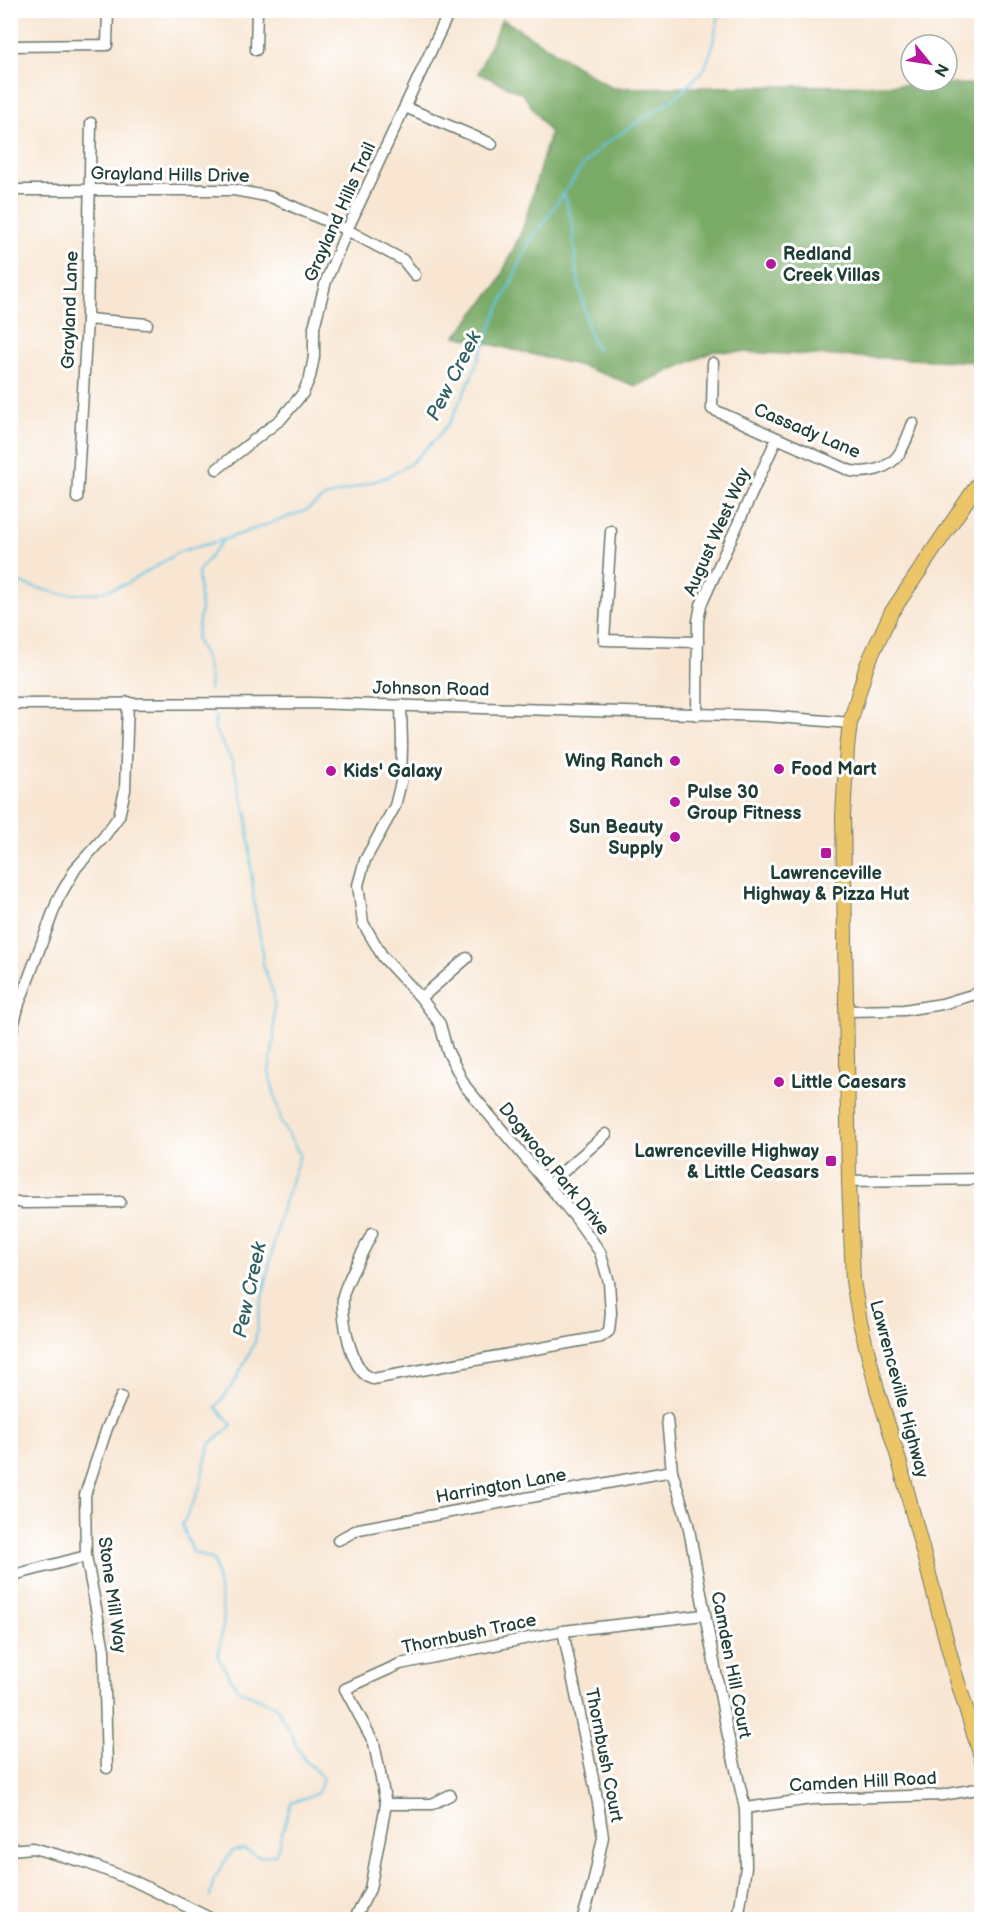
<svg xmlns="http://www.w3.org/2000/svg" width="992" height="1930" viewBox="0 0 992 1930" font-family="'Balsamiq Sans',sans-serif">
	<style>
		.forest { fill: #79aa66; stroke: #4c744d; stroke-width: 1.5 }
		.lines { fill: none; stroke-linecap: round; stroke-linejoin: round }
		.stream { stroke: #65c6e3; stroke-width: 2 }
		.minor-casing { stroke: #6b786c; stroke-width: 13 }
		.major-casing { stroke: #6b786c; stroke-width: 16 }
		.minor { stroke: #fff; stroke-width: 10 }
		.major { stroke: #edc569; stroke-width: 14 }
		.poi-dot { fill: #b5179e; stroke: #fff; stroke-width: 2 }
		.labels { text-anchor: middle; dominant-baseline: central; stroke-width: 6; stroke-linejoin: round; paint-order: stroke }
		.street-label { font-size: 18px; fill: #1f3d34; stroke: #fff }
		.poi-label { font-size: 18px; font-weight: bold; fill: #1f3d34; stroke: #fff; text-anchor: start }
		.water-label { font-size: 20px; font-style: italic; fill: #305f60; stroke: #fff }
	</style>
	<rect width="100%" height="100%" fill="#fff"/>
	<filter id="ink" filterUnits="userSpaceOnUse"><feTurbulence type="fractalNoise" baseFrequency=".0167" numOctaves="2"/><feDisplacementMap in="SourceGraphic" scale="12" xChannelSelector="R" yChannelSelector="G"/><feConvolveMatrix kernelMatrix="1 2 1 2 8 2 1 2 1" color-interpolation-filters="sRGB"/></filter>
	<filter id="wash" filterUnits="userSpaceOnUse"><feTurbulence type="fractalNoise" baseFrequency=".008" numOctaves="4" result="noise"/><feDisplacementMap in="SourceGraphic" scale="24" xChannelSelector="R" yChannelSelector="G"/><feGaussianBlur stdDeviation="1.35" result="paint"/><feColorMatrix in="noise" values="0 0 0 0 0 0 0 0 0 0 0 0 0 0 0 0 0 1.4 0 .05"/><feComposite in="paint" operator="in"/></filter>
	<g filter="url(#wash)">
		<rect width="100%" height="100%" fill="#f8e6d3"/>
		<polygon class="forest" points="502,19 612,88 981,84 981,362 714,351 636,386 581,366 456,336 497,285 523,228 550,133 523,94 478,73"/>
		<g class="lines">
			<g class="stream">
				<polyline points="564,195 573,227 576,269 589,332 597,350"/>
				<polyline points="10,583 23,584 61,594 85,594 101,592 126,584 181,551 223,540 305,511 323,498 387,477 410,464 438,437 451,420 471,378 494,319 530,242 584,164 603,145 678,96 705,68 712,48 720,10"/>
				<polyline points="209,690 210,681 206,661 196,639 201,609 198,572 223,540"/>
				<polyline points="210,1897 214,1879 232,1851 243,1849 260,1857 276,1854 291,1803 318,1793 323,1778 304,1759 276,1706 238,1690 218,1657 224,1618 214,1560 193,1552 182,1525 199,1490 209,1445 232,1425 216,1407 235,1382 255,1342 259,1314 280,1215 300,1155 282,1124 269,1072 274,1039 274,995 263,965 262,948 254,903 247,816 233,763 214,728 216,716"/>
			</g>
		</g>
	</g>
	<g filter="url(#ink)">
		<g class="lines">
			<g class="minor-casing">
				<g id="minor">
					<polyline points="10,46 107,45 108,10"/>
					<polyline points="256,50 257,10"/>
					<polyline points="405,107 492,144"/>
					<polyline points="10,190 234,190 271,197 347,230 403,260 415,275"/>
					<polyline points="87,319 147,324"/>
					<path d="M713,363L712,409L851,471C868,474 889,469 899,454C905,445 909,433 913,423"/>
					<polyline points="217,469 281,419 303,393 310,377 314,357 314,327 326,281 347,230 450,10"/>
					<polyline points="77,498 87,319 91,123"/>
					<polyline points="611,531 604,640 698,642"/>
					<polyline points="10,704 309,703 766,716 850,723"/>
					<polyline points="697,715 698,621 701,605 777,438"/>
					<polyline points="421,998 467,958"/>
					<polyline points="846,1011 904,1010 942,1004 982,992"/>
					<polyline points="10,1038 19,1004 58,899 76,868 103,838 119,816 125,790 128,702"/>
					<polyline points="849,1181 982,1179"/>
					<polyline points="548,1185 606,1134"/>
					<polyline points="10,1200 22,1203 120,1202"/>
					<path d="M372,1233C366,1247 345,1283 343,1296C341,1316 351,1374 373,1379L601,1337L609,1331L611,1313L609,1282L600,1252L575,1217L465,1086L447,1050L440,1024L421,998L383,957L363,923L358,885L365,860L395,806L401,782L402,746L401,705"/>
					<polyline points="667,1419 672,1471 688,1524 727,1731 745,1808 746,1867 738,1920"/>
					<polyline points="338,1540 359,1529 672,1471"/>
					<polyline points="10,1576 86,1556"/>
					<polyline points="563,1631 598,1803 603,1837 592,1888 582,1920"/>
					<polyline points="107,1768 104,1650 86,1556 85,1495 107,1428 121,1397"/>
					<polyline points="386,1804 432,1804 450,1795"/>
					<polyline points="745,1808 812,1799 943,1795 982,1788"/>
					<polyline points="10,1850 33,1848 87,1863 134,1881 214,1920"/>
					<polyline points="354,1920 370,1889 386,1804 374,1743 345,1689 400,1664 563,1631 704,1615"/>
				</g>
			</g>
			<g class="major-casing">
				<polyline id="major" points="982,478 891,613 867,665 850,723 847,748 843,816 849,1181 853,1281 860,1322 877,1389 898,1457 955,1673 982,1760"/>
			</g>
			<use href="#minor" class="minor"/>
			<use href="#major" class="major"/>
		</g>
	</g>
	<g class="poi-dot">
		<circle cx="771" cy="264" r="6"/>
		<circle cx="675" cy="761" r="6"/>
		<circle cx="779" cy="769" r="6"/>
		<circle cx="331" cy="771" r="6"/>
		<circle cx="675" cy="802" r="6"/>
		<circle cx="675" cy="837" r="6"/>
		<rect x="820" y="847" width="12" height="12" rx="3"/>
		<circle cx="779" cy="1082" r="6"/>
		<rect x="825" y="1155" width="12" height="12" rx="3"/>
	</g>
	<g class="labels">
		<g class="street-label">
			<text transform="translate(170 175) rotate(1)">Grayland Hills Drive</text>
			<text transform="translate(340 212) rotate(-66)">Grayland Hills Trail</text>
			<text transform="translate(70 310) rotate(-88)">Grayland Lane</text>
			<text transform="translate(807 431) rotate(23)">Cassady Lane</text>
			<text transform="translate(717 532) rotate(-66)">August West Way</text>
			<text transform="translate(431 689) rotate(1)">Johnson Road</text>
			<text transform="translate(554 1169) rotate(51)">Dogwood Park Drive</text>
			<text transform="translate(899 1389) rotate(75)">Lawrenceville Highway</text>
			<text transform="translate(501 1486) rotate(-10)">Harrington Lane</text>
			<text transform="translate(112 1595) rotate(82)">Stone Mill Way</text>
			<text transform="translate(469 1634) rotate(-12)">Thornbush Trace</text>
			<text transform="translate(731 1665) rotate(79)">Camden Hill Court</text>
			<text transform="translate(604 1755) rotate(79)">Thornbush Court</text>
			<text transform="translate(863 1782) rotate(-3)">Camden Hill Road</text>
		</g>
		<g class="poi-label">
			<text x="783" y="254">Redland<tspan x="783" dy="21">Creek Villas</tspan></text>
			<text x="663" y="761" text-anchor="end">Wing Ranch</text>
			<text x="791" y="769">Food Mart</text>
			<text x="343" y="771">Kids' Galaxy</text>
			<text x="687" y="792">Pulse 30<tspan x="687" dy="21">Group Fitness</tspan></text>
			<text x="663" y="827" text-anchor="end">Sun Beauty<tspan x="663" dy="21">Supply</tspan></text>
			<text x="826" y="873" text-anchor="middle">Lawrenceville<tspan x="826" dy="21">Highway &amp; Pizza Hut</tspan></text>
			<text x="791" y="1082">Little Caesars</text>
			<text x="819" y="1151" text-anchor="end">Lawrenceville Highway<tspan x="819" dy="21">&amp; Little Ceasars</tspan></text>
		</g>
		<g class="water-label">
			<text transform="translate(454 376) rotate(-63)">Pew Creek</text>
			<text transform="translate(250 1290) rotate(-78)">Pew Creek</text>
		</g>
	</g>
	<rect width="992" height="1930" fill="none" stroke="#fff" stroke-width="36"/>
	<g transform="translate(929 63) rotate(120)"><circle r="28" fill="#ffffff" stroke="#a5b1ae" stroke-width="1.5"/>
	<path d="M0-4.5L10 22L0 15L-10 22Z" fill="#b5179e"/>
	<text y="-9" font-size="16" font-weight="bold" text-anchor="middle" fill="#1f3d34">N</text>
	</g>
</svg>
